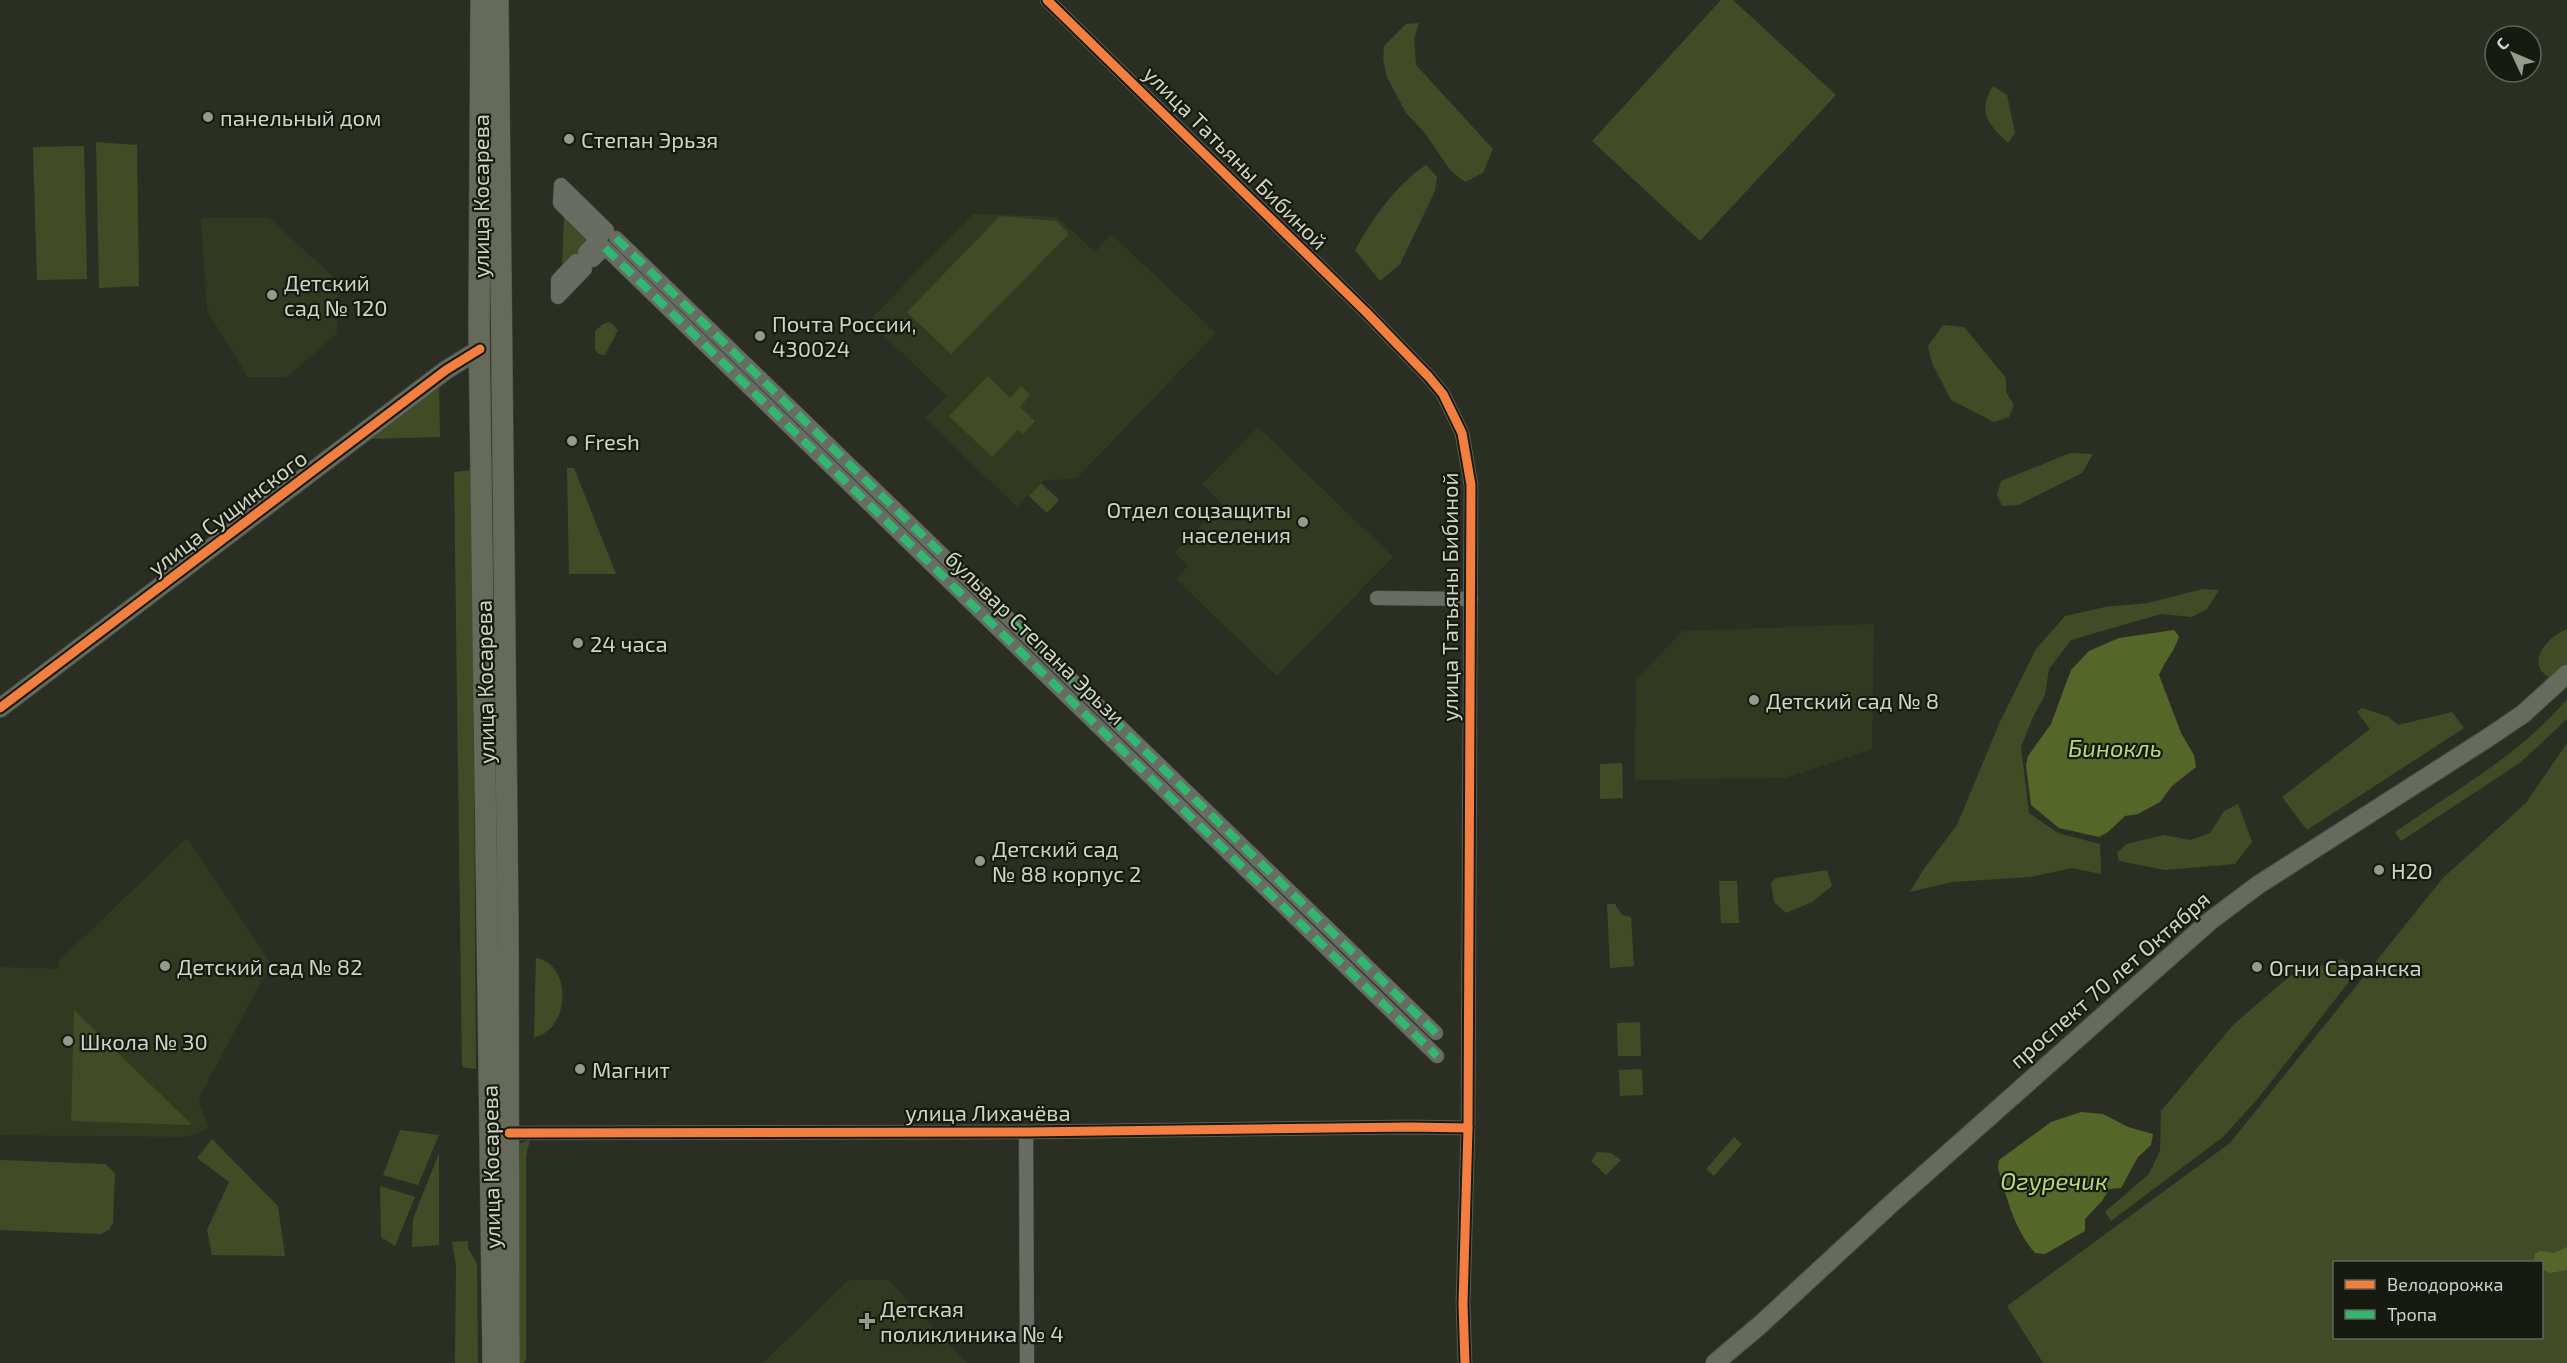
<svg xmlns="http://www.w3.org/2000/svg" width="2567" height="1363" viewBox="0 0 2567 1363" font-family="'Exo 2',sans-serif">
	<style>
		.built { fill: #313a20 }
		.green { fill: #414c26; fill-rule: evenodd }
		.water { fill: #546728 }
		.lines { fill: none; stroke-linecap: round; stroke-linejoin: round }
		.street-casing { stroke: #484c41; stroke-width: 15 }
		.secondary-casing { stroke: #484c41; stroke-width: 20 }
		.primary-casing { stroke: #484c41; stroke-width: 22 }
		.street { stroke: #696c63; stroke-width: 14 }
		.secondary { stroke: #666b5e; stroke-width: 18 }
		.primary { stroke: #656a5b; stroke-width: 21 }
		.quiet { stroke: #33b770; stroke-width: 8; stroke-dasharray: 15 8; stroke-linecap: butt }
		.cycleway-casing { stroke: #171a10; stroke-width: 13 }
		.cycleway { stroke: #f27e40; stroke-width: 9 }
		.poi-dot { fill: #969a8d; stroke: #171a10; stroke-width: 2 }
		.labels { text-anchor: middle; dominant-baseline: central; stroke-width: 4.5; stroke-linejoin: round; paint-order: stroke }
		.poi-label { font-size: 22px; fill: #cfd4c6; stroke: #171a10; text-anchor: start }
		.street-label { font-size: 22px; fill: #cfd4c6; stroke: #171a10 }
		.water-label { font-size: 24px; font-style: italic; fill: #b8d779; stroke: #171a10 }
	</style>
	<rect width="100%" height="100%" fill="#2b2f23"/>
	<g class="built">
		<polygon points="973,214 1057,217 1095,252 1111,234 1216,333 1077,478 1043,481 1017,507 925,418 947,396 869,321"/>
		<polygon points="201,218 269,218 338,281 337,333 287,377 248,377 207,310"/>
		<polygon points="1258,427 1393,557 1277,676 1176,579 1188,566 1175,553 1222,504 1202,484"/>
		<polygon points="1874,624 1872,749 1784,778 1635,780 1636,679 1683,631"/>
		<polygon points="187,838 271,963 198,1100 209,1128 187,1137 0,1135 0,967 60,969 58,962"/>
		<polygon points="849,1280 888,1280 967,1363 763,1363"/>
	</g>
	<g class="green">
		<polygon points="1721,0 1733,0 1836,95 1700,241 1592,141"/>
		<polygon points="1419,23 1414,39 1416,65 1493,149 1483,173 1465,182 1450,170 1425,133 1406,113 1387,77 1383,60 1384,46 1406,24"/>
		<path d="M1993,86L2007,95L2015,133L2008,143C1988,124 1977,112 1993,86Z"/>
		<polygon points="96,142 137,145 139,286 99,288"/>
		<polygon points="84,146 87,279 37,280 33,147"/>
		<path d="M1426,165L1437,177L1435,191L1400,264L1380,281L1355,250C1373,218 1395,186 1426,165Z"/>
		<polygon points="564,215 591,240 562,271"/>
		<polygon points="1000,216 1056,221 1069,234 951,354 907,312"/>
		<polygon points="610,322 618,330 605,355 598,354 595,349 595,331 603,324"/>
		<polygon points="1943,325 1964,327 2006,378 2006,392 2014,405 2009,417 1994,422 1951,400 1932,363 1928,346"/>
		<polygon points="988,376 1010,398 1021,386 1030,395 1020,407 1035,421 1023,434 1018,430 992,457 949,416"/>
		<polygon points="439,382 440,437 362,439"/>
		<polygon points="2070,453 2093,454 2082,473 2018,505 2002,506 1997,495 2001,481"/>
		<polygon points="567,468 574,468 616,574 569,574"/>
		<polygon points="472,470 476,1069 462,1067 454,472"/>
		<polygon points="1041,483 1059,500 1047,513 1029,496"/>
		<polygon points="2203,589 2219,590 2207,609 2192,617 2161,614 2071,640 2049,669 2045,695 2033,717 2021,747 2029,813 2058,833 2100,844 2101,874 2072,868 2030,877 1952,882 1910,892 1923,870 1957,825 1999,724 2036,649 2065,616 2105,607 2148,603"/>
		<path d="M2567,629V664L2554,680C2522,666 2546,637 2567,629Z"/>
		<path d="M2567,699V719L2521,762L2401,841L2395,832C2454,791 2520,755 2567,699Z"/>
		<polygon points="2362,708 2389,717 2398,725 2452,712 2464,728 2307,830 2282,797 2370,729 2357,712"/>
		<path d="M2567,743V1363H2043L2007,1306L2230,1143L2443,878L2526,803ZM2334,1262H2542V1338H2334Z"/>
		<polygon points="1622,763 1623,798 1600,799 1600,764"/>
		<polygon points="2238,804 2252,842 2235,864 2165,870 2119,861 2117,853 2126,844 2164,835 2190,840 2210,833 2224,811"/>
		<polygon points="1827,870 1832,886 1812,902 1786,913 1774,902 1771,883 1776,878"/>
		<polygon points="1719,881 1737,881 1739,923 1721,923"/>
		<polygon points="1607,904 1615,904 1622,915 1631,917 1634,966 1610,968"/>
		<path d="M536,958C573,964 570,1031 534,1037Z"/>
		<polygon points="2342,959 2358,970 2260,1096 2223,1137 2111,1221 2105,1212 2149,1174 2160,1151 2161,1111 2234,1024 2290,976"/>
		<polygon points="74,1010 192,1125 71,1121"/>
		<polygon points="1640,1022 1641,1056 1618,1056 1617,1023"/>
		<polygon points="1642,1069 1643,1095 1620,1096 1619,1070"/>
		<polygon points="400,1130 439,1135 418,1185 383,1175"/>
		<polygon points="1734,1137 1742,1144 1714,1176 1706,1169"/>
		<polygon points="212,1139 278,1206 285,1256 212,1255 207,1230 229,1182 197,1158"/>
		<polygon points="530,1140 526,1156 526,1360 523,1363 517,1363 517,1148 521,1143"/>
		<polygon points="1597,1152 1611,1153 1621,1160 1606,1175 1591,1161"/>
		<polygon points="439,1153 439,1245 412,1247 413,1219"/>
		<polygon points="0,1160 105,1164 115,1173 113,1223 109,1230 101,1234 0,1230"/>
		<polygon points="380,1186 415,1197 395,1246 381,1237"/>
		<polygon points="468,1241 468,1248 477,1264 478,1363 455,1363 456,1265 452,1242"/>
	</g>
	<g class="water">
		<path d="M2174,630L2179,636C2176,649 2164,662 2159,675L2181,733L2194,755L2196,767L2172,786L2160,802L2138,814L2125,816L2108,832L2099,837L2059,828L2031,805L2026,765L2028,756L2051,724L2071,670L2089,651L2119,638Z"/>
		<path d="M2081,1112L2103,1114L2128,1127L2153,1134L2151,1145L2138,1157L2121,1188L2109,1189L2102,1201L2085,1219V1231L2045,1254L2035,1253C2014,1229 2007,1198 1998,1168L1999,1160L2051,1122Z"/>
		<polygon points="2567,1247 2567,1270 2550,1273 2542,1269 2542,1262 2534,1260 2535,1254 2540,1251 2554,1253"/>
	</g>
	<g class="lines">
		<g class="street-casing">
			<g id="street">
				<polyline points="1047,0 1366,312 1429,377 1443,394 1462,433 1471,485 1468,1128 1463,1304 1465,1363"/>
				<polygon points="561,185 607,230 597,240 560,203"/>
				<polyline points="616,238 1436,1033"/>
				<polygon points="597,240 605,248 593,260 585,252"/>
				<polyline points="605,248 1437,1056"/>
				<polygon points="576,261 585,269 558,297 558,280"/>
				<polyline points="1377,598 1471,599"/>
				<polyline points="1026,1132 1027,1363"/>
				<polyline points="509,1133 1026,1132 1410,1127 1468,1128"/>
			</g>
		</g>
		<g class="secondary-casing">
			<g id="secondary">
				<polyline points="0,708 446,370 480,349"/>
				<polyline points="1715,1363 1760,1325 1891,1204 2210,921 2258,885 2486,739 2523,714 2567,674"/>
			</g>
		</g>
		<g class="primary-casing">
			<g id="primary">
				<polyline points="481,0 479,328 493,1363"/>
				<polyline points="498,0 508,922 509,1363"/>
			</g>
		</g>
		<use href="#street" class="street"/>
		<use href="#secondary" class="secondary"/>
		<use href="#primary" class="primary"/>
		<g class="quiet">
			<polyline points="616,238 1436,1033"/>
			<polyline points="605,248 1437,1056"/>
		</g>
		<g class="cycleway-casing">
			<g id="cycleway">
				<polyline points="1047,0 1366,312 1429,377 1443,394 1462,433 1471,485 1468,1128 1463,1304 1465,1363"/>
				<polyline points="0,708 446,370 480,349"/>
				<polyline points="509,1133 1026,1132 1410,1127 1468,1128"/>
			</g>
		</g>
		<use href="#cycleway" class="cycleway"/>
	</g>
	<g class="poi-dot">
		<circle cx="208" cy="117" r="6"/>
		<circle cx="569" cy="139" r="6"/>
		<circle cx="272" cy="295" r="6"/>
		<circle cx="760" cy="336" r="6"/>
		<circle cx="572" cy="441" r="6"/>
		<circle cx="1303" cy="522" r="6"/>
		<circle cx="578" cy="643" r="6"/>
		<circle cx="1754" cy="700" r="6"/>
		<circle cx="980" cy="861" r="6"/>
		<circle cx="2379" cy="870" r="6"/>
		<circle cx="165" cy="966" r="6"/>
		<circle cx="2257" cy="967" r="6"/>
		<circle cx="68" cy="1041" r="6"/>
		<circle cx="580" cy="1069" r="6"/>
		<path d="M864 1312h6v6h6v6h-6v6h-6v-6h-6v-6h6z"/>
	</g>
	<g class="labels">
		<g class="poi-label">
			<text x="220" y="117">панельный дом</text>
			<text x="581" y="139">Степан Эрьзя</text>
			<text x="284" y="282">Детский<tspan x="284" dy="25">сад № 120</tspan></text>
			<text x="772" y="323">Почта России,<tspan x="772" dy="25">430024</tspan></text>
			<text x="584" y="441">Fresh</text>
			<text x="1291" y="509" text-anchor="end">Отдел соцзащиты<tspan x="1291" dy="25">населения</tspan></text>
			<text x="590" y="643">24 часа</text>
			<text x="1766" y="700">Детский сад № 8</text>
			<text x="992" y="848">Детский сад<tspan x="992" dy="25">№ 88 корпус 2</tspan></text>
			<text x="2391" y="870">H2O</text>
			<text x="177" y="966">Детский сад № 82</text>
			<text x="2269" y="967">Огни Саранска</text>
			<text x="80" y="1041">Школа № 30</text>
			<text x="592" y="1069">Магнит</text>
			<text x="880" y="1308">Детская<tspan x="880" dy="25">поликлиника № 4</tspan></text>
		</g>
		<g class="street-label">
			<text transform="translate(1236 157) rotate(45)">улица Татьяны Бибиной</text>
			<text transform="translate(480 196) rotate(-90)">улица Косарева</text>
			<text transform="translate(227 512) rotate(-37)">улица Сущинского</text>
			<text transform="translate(1449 597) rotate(-90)">улица Татьяны Бибиной</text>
			<text transform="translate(1036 637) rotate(44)">бульвар Степана Эрьзи</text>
			<text transform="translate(484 682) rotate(-91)">улица Косарева</text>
			<text transform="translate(2109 979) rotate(-41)">проспект 70 лет Октября</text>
			<text x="988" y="1112">улица Лихачёва</text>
			<text transform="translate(490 1167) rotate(-91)">улица Косарева</text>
		</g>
		<g class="water-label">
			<text x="2115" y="747">Бинокль</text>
			<text x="2054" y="1180">Огуречик</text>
		</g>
	</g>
	<rect x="2333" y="1261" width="210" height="78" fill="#171a10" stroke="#616459" stroke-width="1.5"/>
	<rect x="2345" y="1280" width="30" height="9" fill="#f27e40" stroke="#616459" stroke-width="1.5"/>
	<text x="2387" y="1291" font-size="18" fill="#cfd4c6">Велодорожка</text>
	<rect x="2345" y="1310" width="30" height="9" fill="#33b770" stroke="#616459" stroke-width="1.5"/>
	<text x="2387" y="1321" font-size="18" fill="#cfd4c6">Тропа</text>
	<g transform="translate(2513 54) rotate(314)"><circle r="28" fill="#171a10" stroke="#616459" stroke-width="1.5"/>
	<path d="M0-4.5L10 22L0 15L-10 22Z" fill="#969a8d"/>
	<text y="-9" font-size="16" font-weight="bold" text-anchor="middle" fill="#cfd4c6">С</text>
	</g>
</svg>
